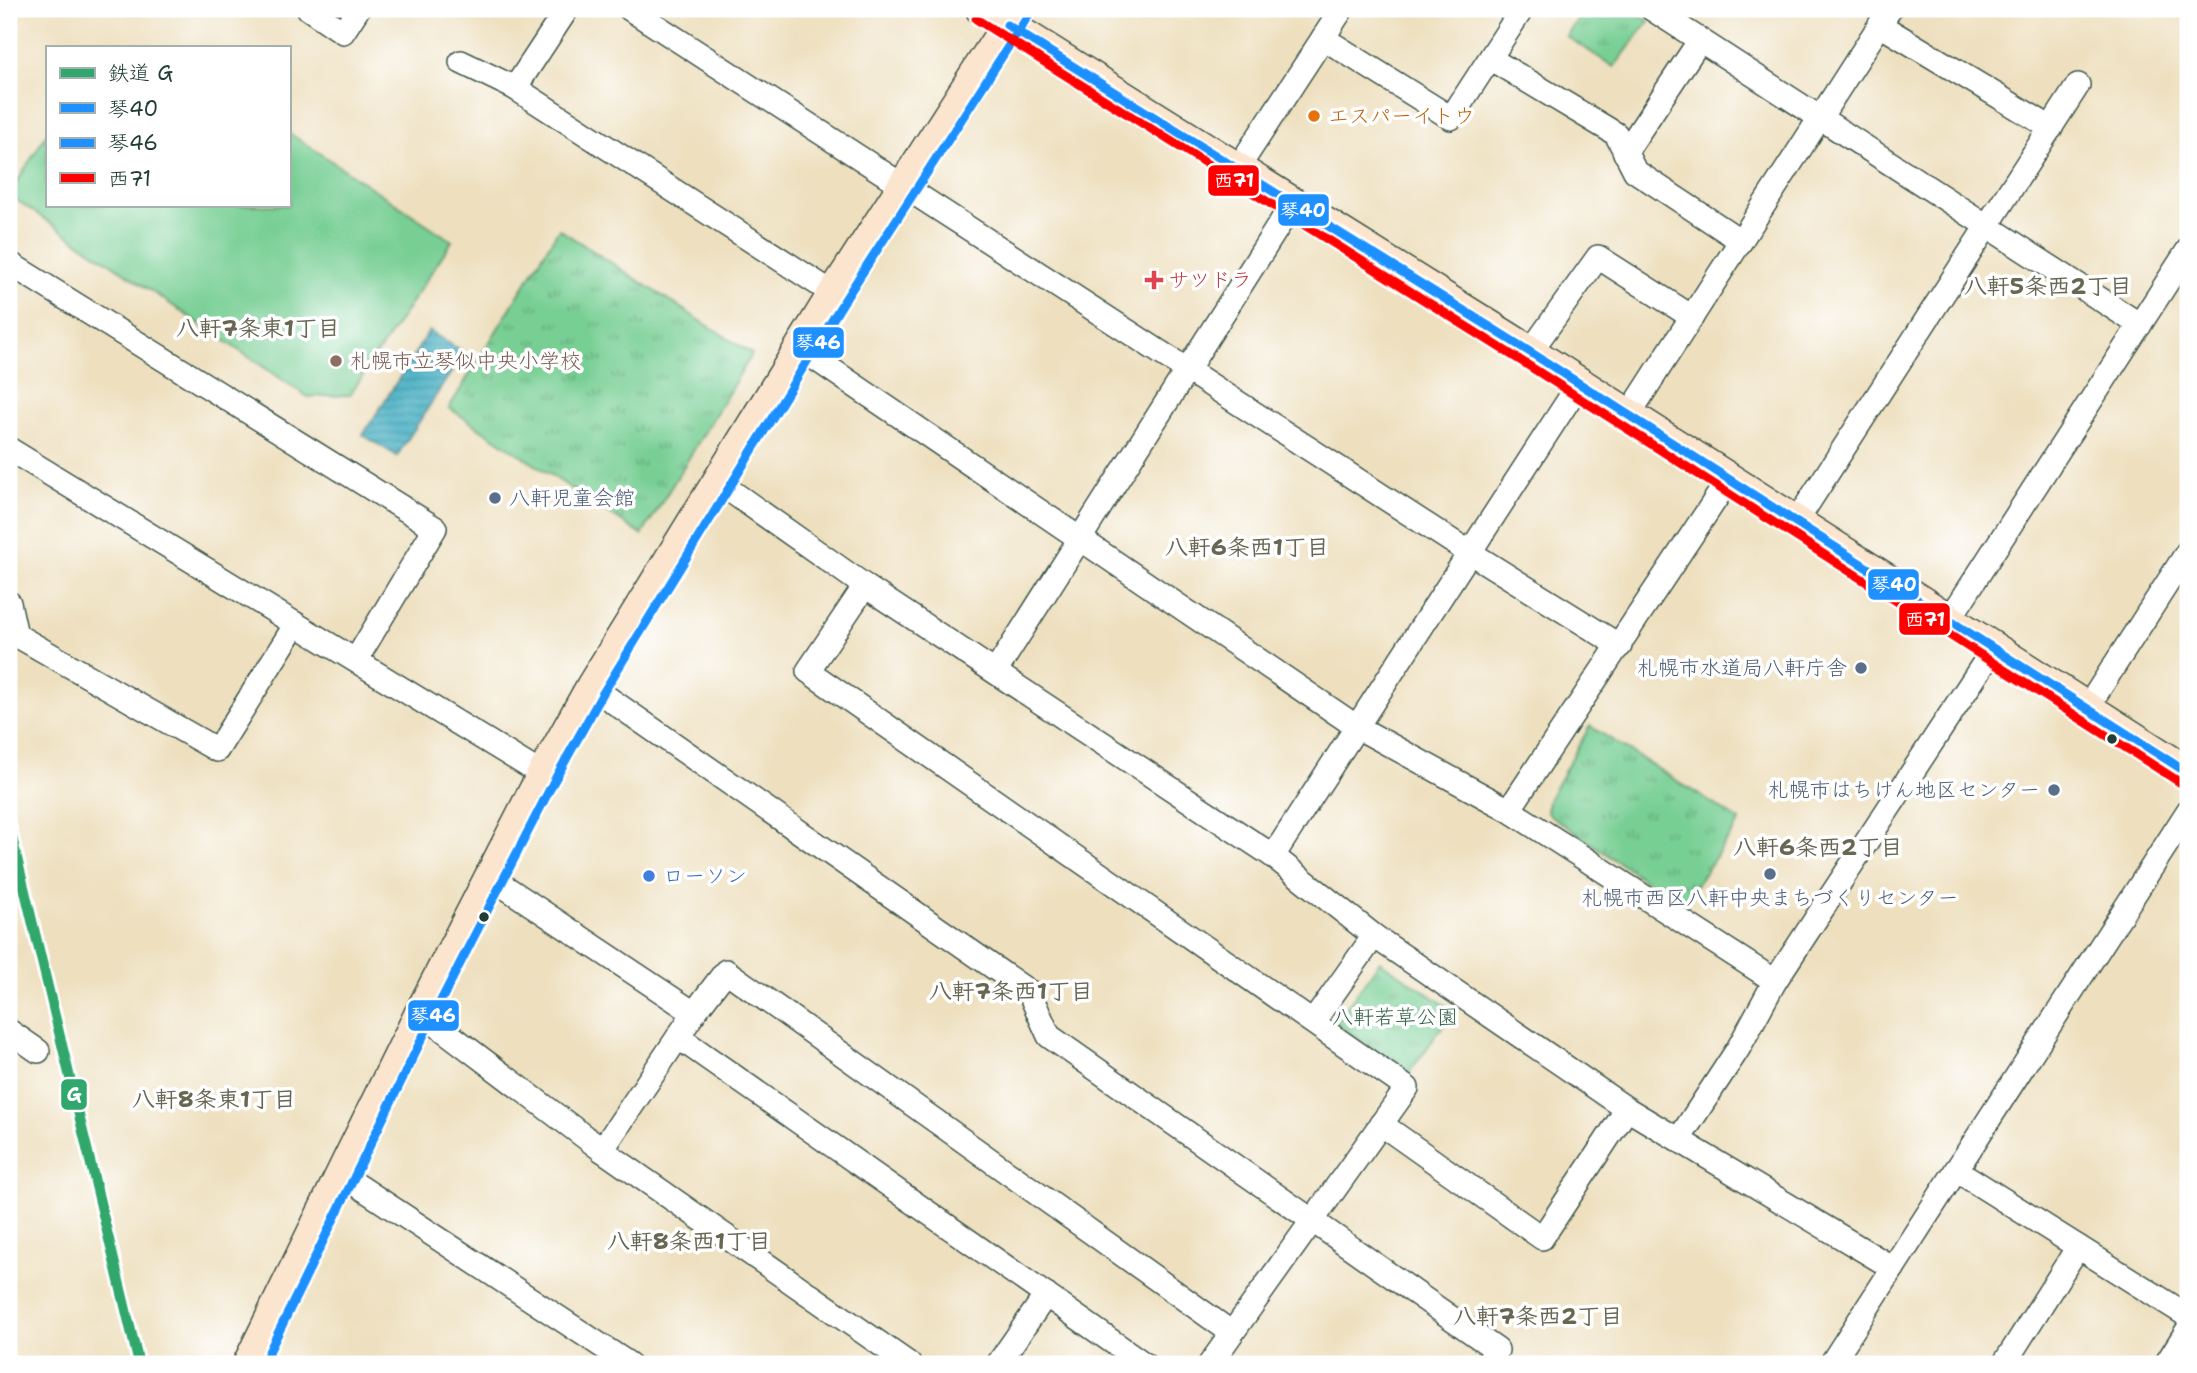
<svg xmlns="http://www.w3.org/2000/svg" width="2197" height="1373" viewBox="0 0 2197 1373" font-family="'Shantell Sans','Klee One',sans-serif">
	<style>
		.grass { fill: url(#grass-tufts); stroke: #4c8664; stroke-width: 2 }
		.garden { fill: #78cf94; stroke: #4c8664; stroke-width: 2 }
		.water { fill: url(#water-rules); stroke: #32767c; stroke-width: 2 }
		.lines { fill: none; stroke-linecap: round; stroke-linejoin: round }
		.street-casing { stroke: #3e5549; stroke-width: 26 }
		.secondary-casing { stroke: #3e5549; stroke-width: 35 }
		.street { stroke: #fff; stroke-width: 23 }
		.secondary { stroke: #fce5cf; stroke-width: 32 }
		.bus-1-casing { stroke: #fff; stroke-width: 14 }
		.bus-2-casing { stroke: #fff; stroke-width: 14 }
		.bus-3-casing { stroke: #fff; stroke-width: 14 }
		.bus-1 { stroke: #1e90ff; stroke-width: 9 }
		.bus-2 { stroke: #1e90ff; stroke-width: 9 }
		.bus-3 { stroke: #f00; stroke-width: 9 }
		.rail-1-casing { stroke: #fff; stroke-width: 16 }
		.rail-1 { stroke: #30a76c; stroke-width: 10 }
		.food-dot { fill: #e8710a; stroke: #fff; stroke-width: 2.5 }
		.health-dot { fill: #e0444e; stroke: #fff; stroke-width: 2.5 }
		.education-dot { fill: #8d6e63; stroke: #fff; stroke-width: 2.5 }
		.service-dot { fill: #5c6f8a; stroke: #fff; stroke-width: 2.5 }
		.bus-dot { fill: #1f3d34; stroke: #fff; stroke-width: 2.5 }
		.shop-dot { fill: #3f7fe0; stroke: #fff; stroke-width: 2.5 }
		.labels { text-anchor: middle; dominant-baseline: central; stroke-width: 7; stroke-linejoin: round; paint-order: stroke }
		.food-label { font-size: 21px; fill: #c56008; stroke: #fff; text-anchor: start }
		.health-label { font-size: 21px; fill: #be3a42; stroke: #fff; text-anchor: start }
		.education-label { font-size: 21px; fill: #785e54; stroke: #fff; text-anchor: start }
		.service-label { font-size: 21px; fill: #4e5e75; stroke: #fff; text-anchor: end }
		.shop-label { font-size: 21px; fill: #366cbe; stroke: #fff; text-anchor: start }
		.park-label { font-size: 21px; fill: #35624c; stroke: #fff }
		.neighbourhood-label { font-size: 23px; font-weight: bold; fill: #676754; stroke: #fff }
		.line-badge { stroke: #fff; stroke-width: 2.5 }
		.badge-label { font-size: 19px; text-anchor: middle; font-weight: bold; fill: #fff }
	</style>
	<defs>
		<pattern id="grass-tufts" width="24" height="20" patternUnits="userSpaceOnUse" patternTransform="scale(1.75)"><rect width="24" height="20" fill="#78cf94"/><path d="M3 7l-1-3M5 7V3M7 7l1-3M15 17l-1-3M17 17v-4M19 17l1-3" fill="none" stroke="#62a97a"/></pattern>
		<pattern id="water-rules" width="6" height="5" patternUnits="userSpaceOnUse" patternTransform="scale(1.75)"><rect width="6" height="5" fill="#44afc3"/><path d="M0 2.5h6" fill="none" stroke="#38909f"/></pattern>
	</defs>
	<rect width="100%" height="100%" fill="#fff"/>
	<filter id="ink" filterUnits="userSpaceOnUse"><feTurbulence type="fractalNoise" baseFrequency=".0143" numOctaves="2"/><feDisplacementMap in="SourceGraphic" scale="14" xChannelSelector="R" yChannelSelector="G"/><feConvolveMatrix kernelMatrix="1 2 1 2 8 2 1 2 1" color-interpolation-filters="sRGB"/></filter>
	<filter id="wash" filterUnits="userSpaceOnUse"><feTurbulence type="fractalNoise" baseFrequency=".00686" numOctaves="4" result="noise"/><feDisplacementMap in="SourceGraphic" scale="28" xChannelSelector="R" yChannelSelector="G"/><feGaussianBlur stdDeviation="1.57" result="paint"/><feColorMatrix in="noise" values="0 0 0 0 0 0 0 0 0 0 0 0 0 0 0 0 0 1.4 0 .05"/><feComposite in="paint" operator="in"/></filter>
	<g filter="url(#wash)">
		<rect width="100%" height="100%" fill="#eee0bf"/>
		<g class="grass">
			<polygon points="1585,9 1630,9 1649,21 1614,67 1566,36"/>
			<polygon points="559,229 752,354 642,535 449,408"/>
			<polygon points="1590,726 1740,821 1682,906 1547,813 1548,800"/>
			<polygon points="1380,961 1454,1011 1409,1073 1335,1023"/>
		</g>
		<polygon class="garden" points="47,133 47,205 289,205 289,133 452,241 350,395 308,397 9,195"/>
		<polygon class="water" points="429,331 464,352 397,456 363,435"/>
	</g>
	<g filter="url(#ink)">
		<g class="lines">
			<g class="street-casing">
				<g id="street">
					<polyline points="309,9 343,32 358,9"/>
					<polyline points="630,9 1453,542 1620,646"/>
					<polyline points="1652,9 2140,325"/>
					<polyline points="1880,25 2051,128"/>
					<polyline points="1323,38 1451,118 1522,9"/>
					<polyline points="1491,59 1616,134 1635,171 1741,241"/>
					<polyline points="461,62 515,88 834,294"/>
					<polyline points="515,88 567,9"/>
					<polyline points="1625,153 1700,40"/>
					<polyline points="1238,168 1342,9"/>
					<polyline points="9,263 435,528 356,660"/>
					<polyline points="801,349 1357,727 1509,810 1775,981"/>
					<polyline points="1530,352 1598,257 1692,317"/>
					<polyline points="1628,416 1890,9"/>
					<polyline points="9,449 543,775"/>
					<polyline points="718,482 865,586 1273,856 1374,936 1627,1109 1893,1268"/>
					<polyline points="1796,522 2078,85"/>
					<polyline points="865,586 808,671 1407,1088 1210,1364"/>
					<polyline points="9,603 16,635 217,750 296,624"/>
					<polyline points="1949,620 2188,250"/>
					<polyline points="996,671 1293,203"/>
					<polyline points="592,687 1029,992 1049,1036 1497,1350 1487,1364"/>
					<polyline points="2087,708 2188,551"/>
					<polyline points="1509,810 1729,479"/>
					<polyline points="1273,856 1579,384"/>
					<polyline points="490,877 694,1013 726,971 1232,1333"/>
					<polyline points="421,1013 602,1150 909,1364"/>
					<polyline points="694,1013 678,1037 1144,1364"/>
					<polyline points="1313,1022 1374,936"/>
					<polyline points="9,1031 38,1051"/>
					<polyline points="1381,1124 1542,1238 1627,1109"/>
					<polyline points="1679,1139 1738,1049 1775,981 1994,648"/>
					<polyline points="602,1150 678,1037"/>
					<polyline points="1956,1170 2188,1316"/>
					<polyline points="342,1175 629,1364"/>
					<polyline points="998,1364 1046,1295"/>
					<polyline points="1831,1364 2188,811"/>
					<polyline points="2004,1364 2078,1247"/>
					<polyline points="2166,1364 2188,1329"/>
				</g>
			</g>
			<g class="secondary-casing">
				<g id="secondary">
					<polyline points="982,9 1530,352 2188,773"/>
					<polyline points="249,1364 421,1013 543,775 592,687 834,294 1018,9"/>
				</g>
			</g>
			<use href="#street" class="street"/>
			<use href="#secondary" class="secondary"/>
			<g class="bus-1-casing">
				<polyline id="bus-1" points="1007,25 1530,352 2188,773"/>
			</g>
			<g class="bus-2-casing">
				<polyline id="bus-2" points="263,1364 432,1018 554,781 603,693 844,301 1028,16"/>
			</g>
			<g class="bus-3-casing">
				<polyline id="bus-3" points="976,19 1523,362 2181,783"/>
			</g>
			<use href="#bus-1" class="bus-1"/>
			<use href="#bus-2" class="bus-2"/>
			<use href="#bus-3" class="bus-3"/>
			<g class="rail-1-casing">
				<polyline id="rail-1" points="9,825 139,1364"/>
			</g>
			<use href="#rail-1" class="rail-1"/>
		</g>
	</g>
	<circle class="food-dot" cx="1314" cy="116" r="7"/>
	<path class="health-dot" d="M1150.5 269.5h7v7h7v7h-7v7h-7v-7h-7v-7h7z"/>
	<circle class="education-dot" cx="336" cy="361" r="7"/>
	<g class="service-dot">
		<circle cx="495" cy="498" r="7"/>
		<circle cx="1861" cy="668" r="7"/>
		<circle cx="2054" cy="790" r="7"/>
		<circle cx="1770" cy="874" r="7"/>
	</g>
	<g class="bus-dot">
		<circle cx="2112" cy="739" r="6"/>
		<circle cx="484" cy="917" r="6"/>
	</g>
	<circle class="shop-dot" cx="649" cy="876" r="7"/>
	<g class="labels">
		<g class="food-label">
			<text x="1328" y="116">エスパーイトウ</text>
		</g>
		<g class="health-label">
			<text x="1168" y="280">サツドラ</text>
		</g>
		<g class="education-label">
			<text x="350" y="361">札幌市立琴似中央小学校</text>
		</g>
		<g class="service-label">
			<text x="509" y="498" text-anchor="start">八軒児童会館</text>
			<text x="1847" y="668">札幌市水道局八軒庁舎</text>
			<text x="2040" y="790">札幌市はちけん地区センター</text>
			<text x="1770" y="898" text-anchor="middle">札幌市西区八軒中央まちづくりセンター</text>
		</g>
		<g class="shop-label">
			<text x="663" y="876">ローソン</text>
		</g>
		<g class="park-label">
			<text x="1395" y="1017">八軒若草公園</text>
		</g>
		<g class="neighbourhood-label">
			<text x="2048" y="286">八軒5条西2丁目</text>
			<text x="258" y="328">八軒7条東1丁目</text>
			<text x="1247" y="547">八軒6条西1丁目</text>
			<text x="1818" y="847">八軒6条西2丁目</text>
			<text x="1011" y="991">八軒7条西1丁目</text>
			<text x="214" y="1099">八軒8条東1丁目</text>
			<text x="689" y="1241">八軒8条西1丁目</text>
			<text x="1538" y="1316">八軒7条西2丁目</text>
		</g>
	</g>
	<g class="line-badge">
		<rect x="1207" y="164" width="53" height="33" rx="7" fill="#f00"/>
		<rect x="1277" y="193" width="53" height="34" rx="7" fill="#1e90ff"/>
		<rect x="792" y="326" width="53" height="33" rx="7" fill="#1e90ff"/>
		<rect x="1867" y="568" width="53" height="33" rx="7" fill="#1e90ff"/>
		<rect x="1898" y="602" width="53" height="34" rx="7" fill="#f00"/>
		<rect x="407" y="999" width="53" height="33" rx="7" fill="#1e90ff"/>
		<rect x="60" y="1078" width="28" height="33" rx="7" fill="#30a76c"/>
	</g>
	<g class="badge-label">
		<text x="1234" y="187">西71</text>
		<text x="1303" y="217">琴40</text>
		<text x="818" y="349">琴46</text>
		<text x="1894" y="591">琴40</text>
		<text x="1925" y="626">西71</text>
		<text x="433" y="1022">琴46</text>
		<text x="74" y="1101">G</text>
	</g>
	<rect width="2197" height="1373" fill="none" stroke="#fff" stroke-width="35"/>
	<rect x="46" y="46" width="245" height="161" fill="#ffffff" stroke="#a5b1ae" stroke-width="2"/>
	<rect x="60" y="68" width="35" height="10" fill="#30a76c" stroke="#a5b1ae" stroke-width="2"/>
	<text x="108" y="80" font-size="21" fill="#1f3d34">鉄道 G</text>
	<rect x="60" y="103" width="35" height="10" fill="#1e90ff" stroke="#a5b1ae" stroke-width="2"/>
	<text x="108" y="116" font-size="21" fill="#1f3d34">琴40</text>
	<rect x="60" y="138" width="35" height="10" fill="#1e90ff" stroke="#a5b1ae" stroke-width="2"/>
	<text x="108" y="150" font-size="21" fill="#1f3d34">琴46</text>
	<rect x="60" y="173" width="35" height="10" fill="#ff0000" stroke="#a5b1ae" stroke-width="2"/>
	<text x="108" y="186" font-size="21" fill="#1f3d34">西71</text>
</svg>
